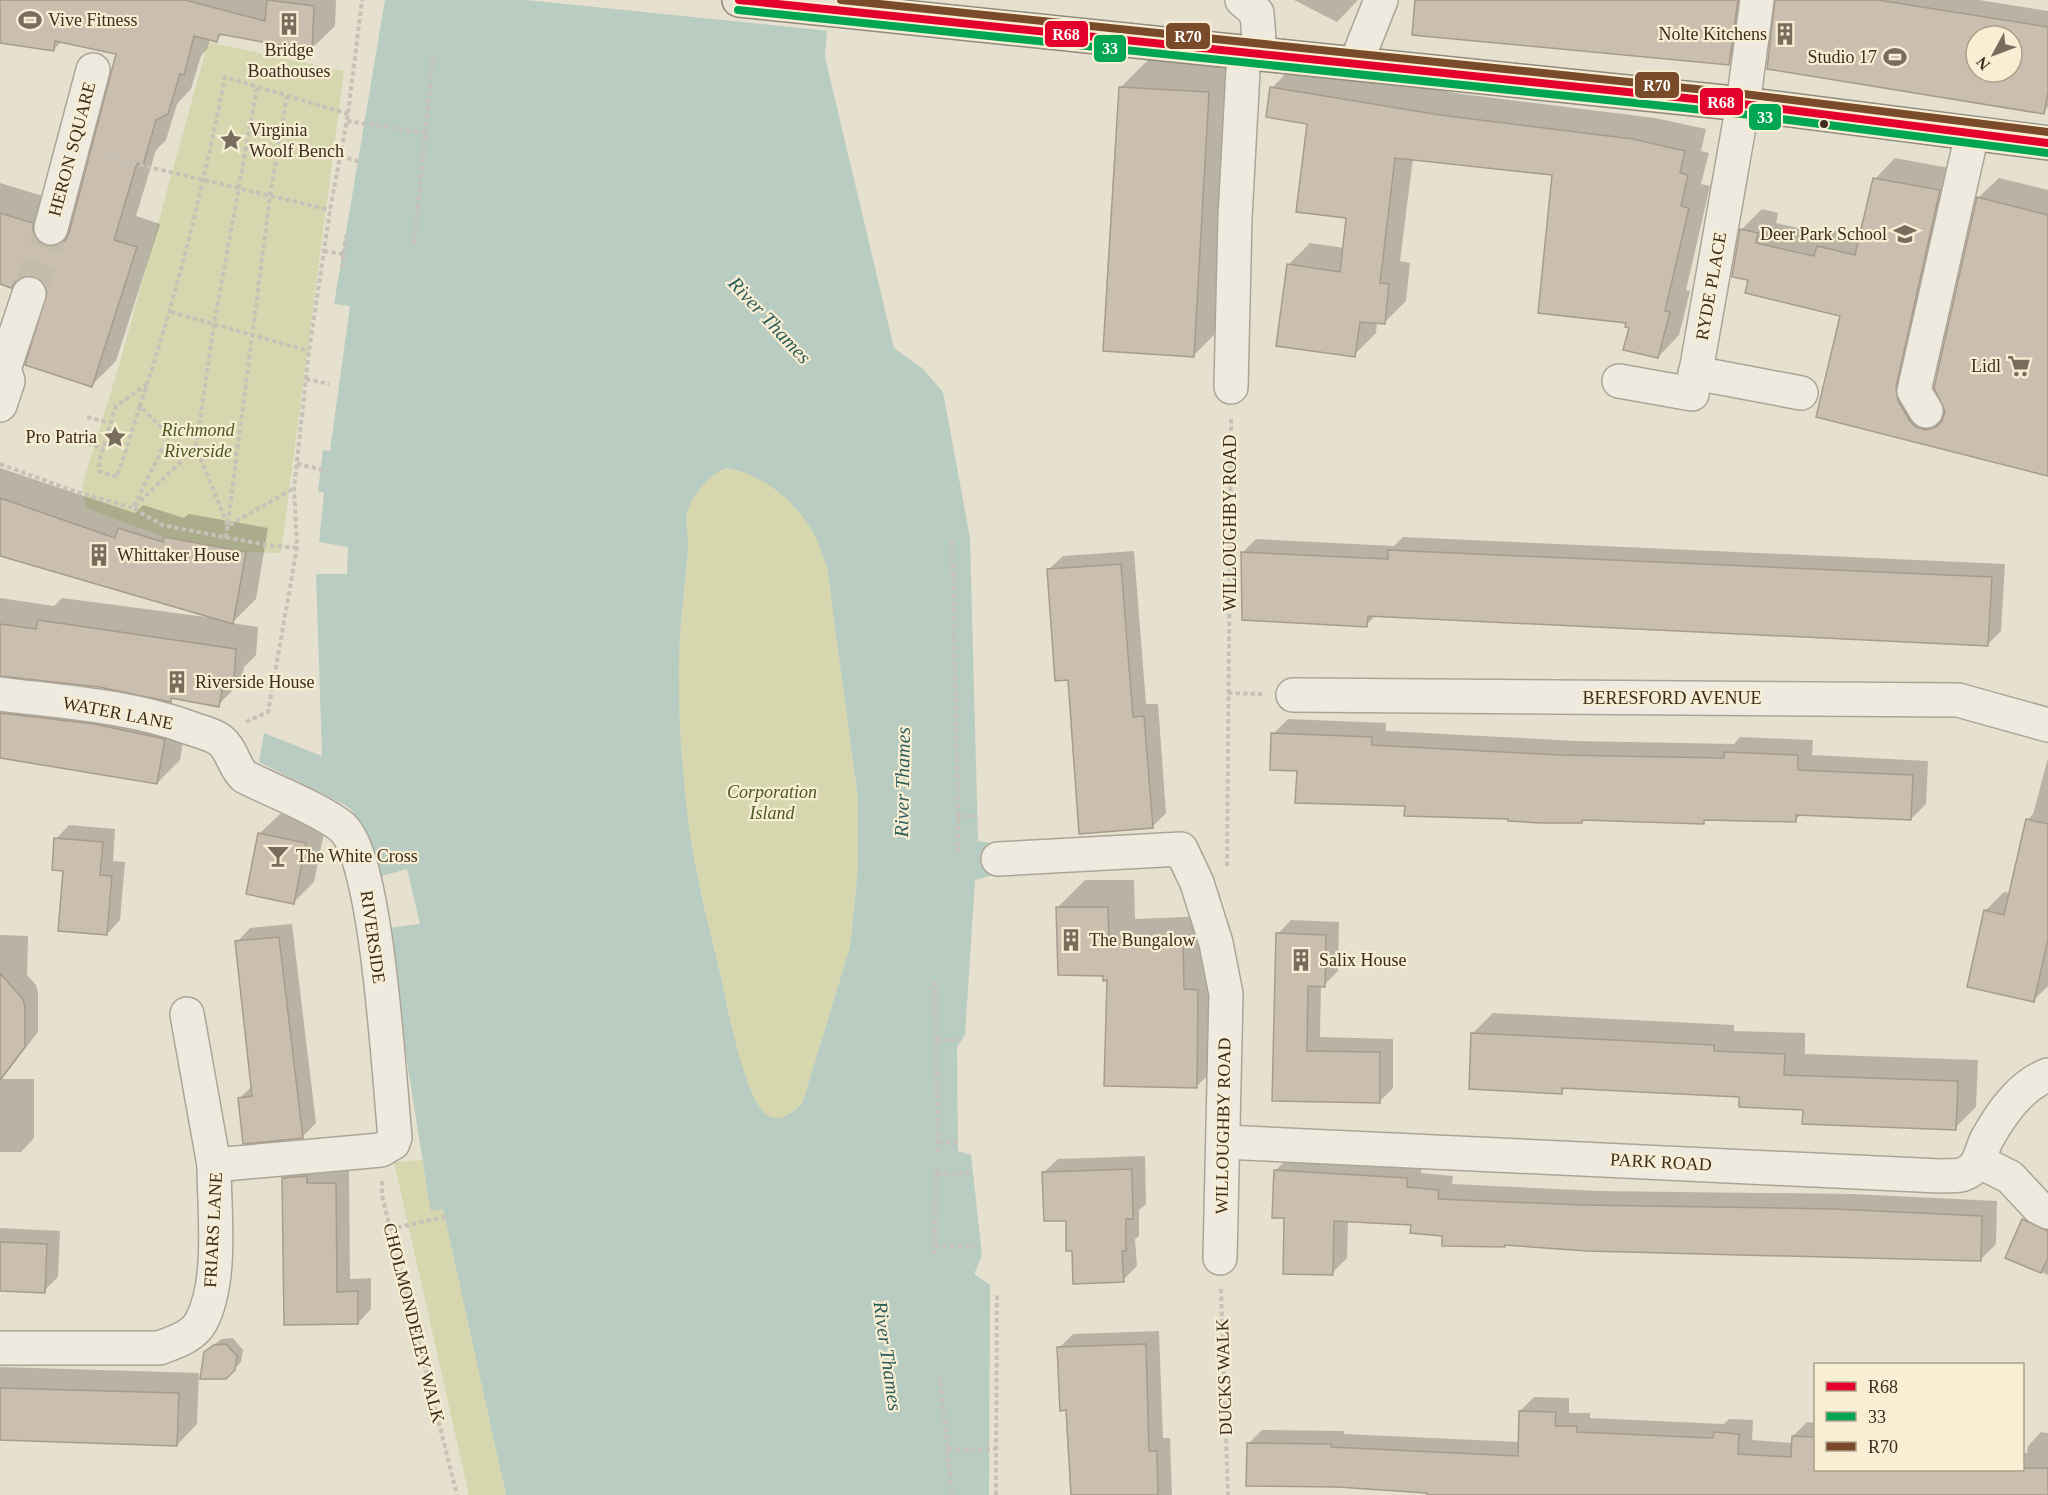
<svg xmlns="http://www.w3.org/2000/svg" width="2048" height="1495" viewBox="0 0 2048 1495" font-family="'Times New Roman',serif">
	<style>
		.green { fill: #d6d7af }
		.water { fill: #b9ccc1; fill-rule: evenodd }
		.pier { fill: #e6e0ce }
		.shadow { fill: #0003; fill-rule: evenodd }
		.building { fill: #cabeaf; stroke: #a79b8d; stroke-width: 1.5; fill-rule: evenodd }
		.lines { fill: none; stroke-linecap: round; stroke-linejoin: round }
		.minor-tunnel { stroke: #c4bcab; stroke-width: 33; stroke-dasharray: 33 16; stroke-linecap: butt }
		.minor-casing { stroke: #aca597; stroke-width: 36 }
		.major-casing { stroke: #918a7e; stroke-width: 36 }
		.path { stroke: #c7c1b7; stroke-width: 4; stroke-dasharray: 4.5 3; stroke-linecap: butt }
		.minor { stroke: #eeeae0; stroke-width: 33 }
		.major { stroke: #e6e0d1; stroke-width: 33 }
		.bus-1-casing { stroke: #f8eed4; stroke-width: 12 }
		.bus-2-casing { stroke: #f8eed4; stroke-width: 12 }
		.bus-3-casing { stroke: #f8eed4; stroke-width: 12 }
		.bus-1 { stroke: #e4002b; stroke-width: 8 }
		.bus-2 { stroke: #00a651; stroke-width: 8 }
		.bus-3 { stroke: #7a4b2a; stroke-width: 8 }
		.bus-dot { fill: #3c2d1e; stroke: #f8eed4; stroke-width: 2 }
		.labels { text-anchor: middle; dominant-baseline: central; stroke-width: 4.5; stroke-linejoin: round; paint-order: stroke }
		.poi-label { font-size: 18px; fill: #3c2d1e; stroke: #f8eed4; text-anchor: start }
		.street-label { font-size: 18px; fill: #3c2d1e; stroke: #f8eed4 }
		.park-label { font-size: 18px; font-style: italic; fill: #4b5a23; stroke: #f8eed4 }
		.water-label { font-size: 20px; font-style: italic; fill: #2c5d5a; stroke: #f8eed4 }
		.line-badge { stroke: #f8eed4; stroke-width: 2 }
		.badge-label { font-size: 16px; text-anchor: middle; font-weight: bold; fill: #fff }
	</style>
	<rect width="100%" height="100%" fill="#e6e0ce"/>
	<g class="green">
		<polygon points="208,42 344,71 281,553 246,552 164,537 86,508 82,486 120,362"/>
		<path d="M727,468C763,475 794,500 813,531C819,542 822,556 827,567L858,799V867L850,947L802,1104C792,1112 780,1124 767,1115C748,1103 731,1024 726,1001C714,943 697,886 689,827C682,772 678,715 679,659C680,623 685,586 688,550C689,538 684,520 688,509C693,494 712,472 727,468Z"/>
		<polygon points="422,1160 431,1210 443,1208 506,1495 469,1495 394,1162"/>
	</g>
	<path class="water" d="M385,0H829L825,57L894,348L922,368L943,392L970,538L978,841L996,844L997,874L975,880L965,1035L957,1047L958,1151L971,1155L982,1256L974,1274L990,1285L989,1495H506L443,1209L431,1211L428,1195L378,877L353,811L345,805L259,762L264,733L322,756L316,574H347L348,547L319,542L324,493L318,491L323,450L330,451L350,306L334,304ZM727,468C763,475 794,500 813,532C819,542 822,556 827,567L858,799V867L850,947L802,1104C792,1112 781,1124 767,1115C748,1103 731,1024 726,1001C714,943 697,887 689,827C682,772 678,715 679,659C680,623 685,586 688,550C689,538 684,520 688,510C693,494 712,472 727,468Z"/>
	<g class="pier">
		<polygon points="526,0 832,0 830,31"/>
		<polygon points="407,869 420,924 388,928 378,877"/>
	</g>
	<g class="shadow">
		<polygon points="0,0 336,0 335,26 311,49 223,33 216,41 210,39 207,49 201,56 191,89 177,104 166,140 156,150 136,216 160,224 116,361 92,385 45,281 35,275 21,276 11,286 0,283 0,183 56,200 61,217 73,223 118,52 62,41 53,50 0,41"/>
		<polygon points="1294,0 1358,0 1337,22"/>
		<polygon points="1416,0 1750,0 1743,49 1729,63"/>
		<path d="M1777,0H1979L2048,11V107L2043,112ZM1976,36H2012V72H1976Z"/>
		<polygon points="1159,49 1247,55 1232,317 1194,355 1120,88"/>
		<polygon points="1293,66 1462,94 1655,118 1706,129 1701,151 1709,153 1701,184 1710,186 1686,290 1690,291 1679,335 1658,357 1630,327 1554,173 1413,158 1400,261 1410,263 1406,301 1384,323 1377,322 1376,333 1354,355 1288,265 1310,243 1344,248 1348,217 1309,123 1272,88"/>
		<polygon points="1895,158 1960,170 1916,365 1937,407 1945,409 1978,198 1999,178 2048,190 2048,474 1818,416 1842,314 1750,279 1741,230 1762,209 1778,213 1776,223 1830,235 1839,227 1862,232 1875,179"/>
		<polygon points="0,468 135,513 143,505 184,518 189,514 268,528 256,599 232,623 258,627 256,655 244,667 241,682 218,705 174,697 170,700 75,682 5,674 5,679 187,717 180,760 157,783 0,757 0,598 54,606 62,598 221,619 0,554"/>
		<polygon points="1403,537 2005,564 2001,631 1988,644 1376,615 1366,625 1243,552 1256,539 1394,546"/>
		<polygon points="1134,551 1146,704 1158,704 1166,813 1152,827 1069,679 1049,569 1063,556"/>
		<polygon points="1288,719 1386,723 1386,731 1576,741 1734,744 1740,737 1813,740 1812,755 1928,761 1926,804 1911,819 1802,814 1795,820 1707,818 1703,822 1585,818 1581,822 1406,804 1298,770 1273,734"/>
		<polygon points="2048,758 2048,986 2033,1001 1985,911 2004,892 2010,893 2027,820 2033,814"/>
		<polygon points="280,814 326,823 314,882 294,902 259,834"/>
		<polygon points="69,825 115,829 113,861 125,862 120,920 107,934 64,870 56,839"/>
		<polygon points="1085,880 1134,880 1135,919 1209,916 1223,1060 1196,1087 1108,979 1058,907"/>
		<polygon points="1291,920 1339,922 1338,971 1324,985 1321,985 1320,1037 1393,1039 1393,1088 1379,1102 1273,1100 1278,934"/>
		<polygon points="292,924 316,1123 302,1137 240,1098 252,1086 237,942 250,928"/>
		<polygon points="0,935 28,936 27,975 36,985 38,993 38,1032 2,1079 34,1079 34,1138 21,1152 0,1152"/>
		<polygon points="1493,1013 1734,1025 1734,1031 1805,1033 1805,1054 1978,1060 1976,1107 1955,1128 1804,1108 1741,1095 1567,1087 1561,1092 1472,1034"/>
		<polygon points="1145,1156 1146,1204 1139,1210 1139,1236 1135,1239 1137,1266 1123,1280 1073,1250 1067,1219 1044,1172 1058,1159"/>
		<polygon points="1290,1156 1422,1163 1421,1173 1453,1176 1452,1184 1599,1191 1852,1194 1997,1201 1996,1244 1981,1259 1444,1234 1412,1224 1348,1220 1347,1258 1332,1273 1286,1217 1275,1171"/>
		<polygon points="297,1165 321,1170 349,1170 350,1279 371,1278 371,1309 358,1323 286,1323 284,1178"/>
		<polygon points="2037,1206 2048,1211 2048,1275 2007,1257 2023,1220"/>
		<polygon points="0,1228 60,1231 58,1277 44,1291 0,1289"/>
		<polygon points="1159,1331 1163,1438 1170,1438 1172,1495 1072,1495 1067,1409 1059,1348 1073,1334"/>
		<polygon points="233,1338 243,1350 241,1362 226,1377 212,1346 222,1339"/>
		<polygon points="0,1367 199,1373 197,1424 177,1445 0,1438"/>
		<polygon points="1534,1397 1569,1398 1569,1413 1590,1413 1590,1418 1724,1424 1729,1419 1753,1420 1752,1440 1793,1443 1793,1436 1807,1422 1816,1423 1816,1470 2022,1470 2022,1453 2027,1453 2028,1446 2041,1432 2048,1433 2048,1495 1477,1495 1248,1444 1262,1430 1344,1431 1344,1434 1520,1442 1520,1411"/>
	</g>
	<g class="building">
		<polygon points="0,0 185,0 265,21 267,0 314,6 312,51 219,34 217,42 194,36 184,75 180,74 168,114 156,120 143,165 137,163 114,240 137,247 92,387 25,365 47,291 43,282 34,276 25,276 17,280 11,288 0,284 0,213 33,223 33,233 37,241 46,246 56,246 65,241 69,233 116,54 55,41 54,51 0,43"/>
		<polygon points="1415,0 1738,0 1729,65 1412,35"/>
		<path d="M1775,0H1878L2048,27V92L2044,114L1767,69ZM1976,36H2012V72H1976Z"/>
		<polygon points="1119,87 1209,92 1194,357 1103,351"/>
		<polygon points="1270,87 1440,115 1633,139 1685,151 1680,173 1688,175 1681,206 1689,208 1665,311 1670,312 1658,358 1623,350 1629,328 1625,327 1626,323 1538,313 1552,175 1395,158 1380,283 1389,284 1385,324 1360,322 1355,357 1276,346 1287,264 1340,272 1346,218 1296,212 1307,124 1266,117"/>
		<polygon points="1873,178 1940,190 1896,387 1898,401 1910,421 1916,427 1926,430 1936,427 1942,421 1945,411 1934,388 1977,197 2048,215 2048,476 1816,417 1840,316 1745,293 1748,280 1732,277 1740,229 1758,233 1756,243 1814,256 1817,246 1855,255"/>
		<polygon points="0,498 115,538 118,528 163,542 164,537 246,552 233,624 0,556"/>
		<polygon points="1388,550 1992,577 1988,646 1368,616 1367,627 1242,620 1241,552 1388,559"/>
		<polygon points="1121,564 1133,717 1144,716 1153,828 1079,834 1068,680 1055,681 1047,569"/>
		<polygon points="38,620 236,649 234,680 224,679 219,707 171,698 171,702 99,687 0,676 0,624 36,629"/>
		<polygon points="0,713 94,724 165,739 157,784 0,758"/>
		<polygon points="1271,733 1372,737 1372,745 1560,755 1724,758 1724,752 1798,755 1798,770 1913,775 1911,820 1796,815 1796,822 1704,820 1704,824 1582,820 1582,823 1541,823 1508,821 1508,819 1404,816 1405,806 1295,803 1297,771 1270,770"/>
		<polygon points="2026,819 2048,824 2048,939 2034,1002 1967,987 1984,910 2004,915"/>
		<polygon points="258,833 306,843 294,904 246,894"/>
		<polygon points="54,838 103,842 100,875 112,876 107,935 58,931 63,871 52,870"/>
		<polygon points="1056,907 1108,907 1109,945 1183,942 1184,989 1198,990 1197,1088 1104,1086 1107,980 1103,981 1103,976 1058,975"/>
		<polygon points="1276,933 1326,935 1325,987 1308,986 1307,1051 1380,1052 1380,1103 1272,1101"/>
		<polygon points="279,937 303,1138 243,1144 238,1098 252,1096 235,941"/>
		<polygon points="0,973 23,999 25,1008 25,1047 0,1080"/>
		<polygon points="1471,1033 1714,1045 1714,1051 1785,1054 1784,1075 1958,1081 1956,1130 1802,1124 1803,1110 1739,1107 1739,1097 1562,1088 1562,1094 1469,1089"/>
		<polygon points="1132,1169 1133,1219 1126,1219 1126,1251 1122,1251 1124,1282 1073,1284 1072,1251 1066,1251 1066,1221 1044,1221 1042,1172"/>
		<polygon points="1274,1170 1407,1178 1407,1187 1439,1190 1438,1199 1583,1205 1836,1209 1982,1216 1981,1261 1587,1251 1505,1245 1505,1247 1442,1246 1442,1236 1410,1233 1411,1225 1334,1221 1333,1275 1283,1274 1284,1218 1272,1218"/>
		<polygon points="307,1176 307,1183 336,1183 337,1292 358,1291 358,1324 284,1325 282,1178"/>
		<polygon points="2022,1219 2048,1231 2048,1258 2041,1273 2005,1258"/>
		<polygon points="0,1242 47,1244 45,1293 0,1291"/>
		<polygon points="226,1344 237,1356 235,1370 226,1379 200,1379 204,1352 214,1345"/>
		<polygon points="1146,1344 1149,1451 1157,1451 1158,1495 1071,1495 1066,1410 1060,1411 1057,1347"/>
		<polygon points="0,1388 179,1393 177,1446 0,1440"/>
		<polygon points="1519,1411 1556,1412 1555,1426 1577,1426 1577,1432 1713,1438 1714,1432 1739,1434 1738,1454 1791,1457 1792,1436 1815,1437 1815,1470 2048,1468 2048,1495 1427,1495 1427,1493 1337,1487 1246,1486 1247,1443 1331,1444 1331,1447 1518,1456"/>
	</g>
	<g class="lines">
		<polyline class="minor-tunnel" points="29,294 51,228"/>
		<g class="minor-casing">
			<g id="minor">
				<polyline points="1242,0 1257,13 1260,54"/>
				<polyline points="1356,63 1381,0"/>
				<polyline points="51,228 93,70"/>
				<polyline points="1695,373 1801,393"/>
				<polyline points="1619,381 1692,394 1743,104 1757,0"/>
				<polyline points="1231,387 1235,218 1244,52"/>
				<polyline points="0,405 8,381 4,369 29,294"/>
				<polyline points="1926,411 1914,391 1972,134"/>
				<path d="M0,694C64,702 130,706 190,728C200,732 212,734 220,740C233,750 233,767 245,777C269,789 326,812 343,828C378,862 389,1080 395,1137L393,1143L381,1150L214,1165C214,1211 223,1281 201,1322C193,1337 173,1343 159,1348H0"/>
				<polyline points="1293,695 1958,700 2048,725"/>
				<polyline points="998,859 1181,849 1197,883 1216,943 1226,994 1220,1258"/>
				<polyline points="187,1014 214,1165"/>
				<path d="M1223,1142L1940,1176C1947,1175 1957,1177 1964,1174C1981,1167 1980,1151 1988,1137C2002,1112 2021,1085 2048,1075"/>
				<polyline points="1980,1162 2010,1177 2038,1207 2048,1212"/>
			</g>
		</g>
		<g class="major-casing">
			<polyline id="major" points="739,0 1743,104 2048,143"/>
		</g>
		<g class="path">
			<polyline points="347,121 426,133"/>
			<polyline points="103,156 330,210"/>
			<polyline points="340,156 360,162"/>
			<polyline points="414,245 433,56"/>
			<polyline points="324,251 343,254"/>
			<polyline points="342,268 346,235"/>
			<polyline points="171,312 309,351"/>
			<polyline points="306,379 329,384"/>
			<polyline points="140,406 117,477 99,471 99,461 116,406 146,385"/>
			<polyline points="87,417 110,423"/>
			<polyline points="80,441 103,448"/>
			<polyline points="196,447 214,324 257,87"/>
			<polyline points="0,464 74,491 133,508 196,447 228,526 294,488"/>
			<polyline points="297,464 328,471"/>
			<polyline points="226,538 270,196 287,96"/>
			<polyline points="952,541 959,857"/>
			<path d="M297,548L266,545L162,525L133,508L169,435L140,406C176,298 203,189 225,77L348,114"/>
			<polyline points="1228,693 1262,694"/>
			<polyline points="246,722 268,712 297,548 294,488 309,351 330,210 348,114 362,0"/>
			<polyline points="957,816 977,816"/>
			<polyline points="1227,866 1231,417"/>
			<polyline points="935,982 938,1155"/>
			<polyline points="936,1040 961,1040"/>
			<polyline points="938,1142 958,1142"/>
			<polyline points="936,1174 973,1173"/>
			<polyline points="382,1181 382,1196 457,1495"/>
			<polyline points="390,1229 449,1216"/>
			<polyline points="935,1246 980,1246"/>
			<polyline points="935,1254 936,1164"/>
			<polyline points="1221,1289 1228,1495"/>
			<polyline points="940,1375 952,1495"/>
			<polyline points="948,1449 996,1449"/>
			<polyline points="996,1495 997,1294"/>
		</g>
		<use href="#minor" class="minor"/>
		<use href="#major" class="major"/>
		<g class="bus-1-casing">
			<polyline id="bus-1" points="739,0 1743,104 2048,143"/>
		</g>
		<g class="bus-2-casing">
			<polyline id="bus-2" points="738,10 1742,114 2047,153"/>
		</g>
		<g class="bus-3-casing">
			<polyline id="bus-3" points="841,0 1744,94 2048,132"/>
		</g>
		<use href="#bus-1" class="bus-1"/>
		<use href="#bus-2" class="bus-2"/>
		<use href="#bus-3" class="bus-3"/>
	</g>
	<defs>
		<g id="stadium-bare" transform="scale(1.8)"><path d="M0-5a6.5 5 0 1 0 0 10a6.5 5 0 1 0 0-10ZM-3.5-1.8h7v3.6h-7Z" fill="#786c5c" stroke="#f8eed4" stroke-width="2.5" paint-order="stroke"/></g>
		<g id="building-bare" transform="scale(1.8)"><path d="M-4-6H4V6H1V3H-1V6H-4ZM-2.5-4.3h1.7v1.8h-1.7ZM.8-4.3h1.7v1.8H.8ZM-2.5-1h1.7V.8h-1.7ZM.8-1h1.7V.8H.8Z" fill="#786c5c" stroke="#f8eed4" stroke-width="2.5" paint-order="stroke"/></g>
		<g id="sight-bare" transform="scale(1.8)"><path d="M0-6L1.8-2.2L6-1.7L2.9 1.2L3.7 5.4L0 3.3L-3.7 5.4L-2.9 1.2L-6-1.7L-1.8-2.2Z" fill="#786c5c" stroke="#f8eed4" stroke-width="2.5" paint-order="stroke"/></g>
		<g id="school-bare" transform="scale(1.8)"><path d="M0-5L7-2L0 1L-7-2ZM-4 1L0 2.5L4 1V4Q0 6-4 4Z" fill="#786c5c" stroke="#f8eed4" stroke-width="2.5" paint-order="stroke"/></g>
		<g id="supermarket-bare" transform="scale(1.8)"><path d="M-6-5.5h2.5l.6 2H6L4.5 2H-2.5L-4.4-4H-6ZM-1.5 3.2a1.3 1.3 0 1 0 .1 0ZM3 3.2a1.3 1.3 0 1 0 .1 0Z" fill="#786c5c" stroke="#f8eed4" stroke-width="2.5" paint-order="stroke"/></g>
		<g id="bar-bare" transform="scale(1.8)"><path d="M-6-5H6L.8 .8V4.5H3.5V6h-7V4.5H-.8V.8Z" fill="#786c5c" stroke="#f8eed4" stroke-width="2.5" paint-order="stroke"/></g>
	</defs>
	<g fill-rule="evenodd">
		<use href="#stadium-bare" x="30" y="20"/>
		<use href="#building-bare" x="289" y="24"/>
		<use href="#building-bare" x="1785" y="34"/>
		<use href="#stadium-bare" x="1895" y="57"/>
		<use href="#sight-bare" x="231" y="140"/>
		<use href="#school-bare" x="1905" y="234"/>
		<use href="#supermarket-bare" x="2019" y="366"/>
		<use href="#sight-bare" x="115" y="437"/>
		<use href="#building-bare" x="99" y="555"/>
		<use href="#building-bare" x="177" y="682"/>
		<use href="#bar-bare" x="278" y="856"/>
		<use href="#building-bare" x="1071" y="940"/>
		<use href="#building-bare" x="1301" y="960"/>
	</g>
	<circle class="bus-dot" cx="1824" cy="124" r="5"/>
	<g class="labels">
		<g class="poi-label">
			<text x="48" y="20">Vive Fitness</text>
			<text x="1767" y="34" text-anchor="end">Nolte Kitchens</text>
			<text x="289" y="50" text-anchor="middle">Bridge<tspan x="289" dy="21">Boathouses</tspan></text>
			<text x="1877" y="57" text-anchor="end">Studio 17</text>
			<text x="249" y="130">Virginia<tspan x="249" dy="21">Woolf Bench</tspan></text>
			<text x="1887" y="234" text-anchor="end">Deer Park School</text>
			<text x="2001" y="366" text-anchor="end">Lidl</text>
			<text x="97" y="437" text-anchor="end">Pro Patria</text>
			<text x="117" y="555">Whittaker House</text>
			<text x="195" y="682">Riverside House</text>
			<text x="296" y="856">The White Cross</text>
			<text x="1089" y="940">The Bungalow</text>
			<text x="1319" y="960">Salix House</text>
		</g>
		<g class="street-label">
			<text transform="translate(72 149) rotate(-75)">HERON SQUARE</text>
			<text transform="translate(1711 286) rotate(-80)">RYDE PLACE</text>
			<text transform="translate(1230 523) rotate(-90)">WILLOUGHBY ROAD</text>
			<text x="1672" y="698">BERESFORD AVENUE</text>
			<text transform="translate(118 713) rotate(11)">WATER LANE</text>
			<text transform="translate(373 937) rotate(82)">RIVERSIDE</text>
			<text transform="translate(1223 1126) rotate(-89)">WILLOUGHBY ROAD</text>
			<text transform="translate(1661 1162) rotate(3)">PARK ROAD</text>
			<text transform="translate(213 1230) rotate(-87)">FRIARS LANE</text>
			<text transform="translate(414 1323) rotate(76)">CHOLMONDELEY WALK</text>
			<text transform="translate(1224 1377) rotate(-92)">DUCKS WALK</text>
		</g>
		<g class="park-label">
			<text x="198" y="430">Richmond<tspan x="198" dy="21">Riverside</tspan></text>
			<text x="772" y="792">Corporation<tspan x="772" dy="21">Island</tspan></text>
		</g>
		<g class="water-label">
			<text transform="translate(770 320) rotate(47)">River Thames</text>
			<text transform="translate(902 782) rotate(-89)">River Thames</text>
			<text transform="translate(888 1356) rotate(82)">River Thames</text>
		</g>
	</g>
	<g class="line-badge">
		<rect x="1044" y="20" width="45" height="28" rx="6" fill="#e4002b"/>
		<rect x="1165" y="22" width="46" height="28" rx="6" fill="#7a4b2a"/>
		<rect x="1093" y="34" width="34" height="29" rx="6" fill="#00a651"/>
		<rect x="1634" y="71" width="46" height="28" rx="6" fill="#7a4b2a"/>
		<rect x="1699" y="87" width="45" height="29" rx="6" fill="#e4002b"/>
		<rect x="1748" y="103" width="34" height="28" rx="6" fill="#00a651"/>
	</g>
	<g class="badge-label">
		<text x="1066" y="40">R68</text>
		<text x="1188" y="42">R70</text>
		<text x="1110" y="54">33</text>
		<text x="1657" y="91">R70</text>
		<text x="1721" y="108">R68</text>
		<text x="1765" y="123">33</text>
	</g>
	<rect x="1814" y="1363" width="210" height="108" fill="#f8eed4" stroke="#ada18b" stroke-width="1.5"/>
	<rect x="1826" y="1382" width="30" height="9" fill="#e4002b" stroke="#ada18b" stroke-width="1.5"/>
	<text x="1868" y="1393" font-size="18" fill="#3c2d1e">R68</text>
	<rect x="1826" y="1412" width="30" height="9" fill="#00a651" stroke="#ada18b" stroke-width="1.5"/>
	<text x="1868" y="1423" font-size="18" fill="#3c2d1e">33</text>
	<rect x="1826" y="1442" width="30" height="9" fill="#7a4b2a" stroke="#ada18b" stroke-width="1.5"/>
	<text x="1868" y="1453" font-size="18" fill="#3c2d1e">R70</text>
	<g transform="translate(1994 54) rotate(229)"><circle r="28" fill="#f8eed4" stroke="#ada18b" stroke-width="1.5"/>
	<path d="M0-4.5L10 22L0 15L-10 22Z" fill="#786c5c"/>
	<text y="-9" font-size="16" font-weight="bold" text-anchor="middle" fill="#3c2d1e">N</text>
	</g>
</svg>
